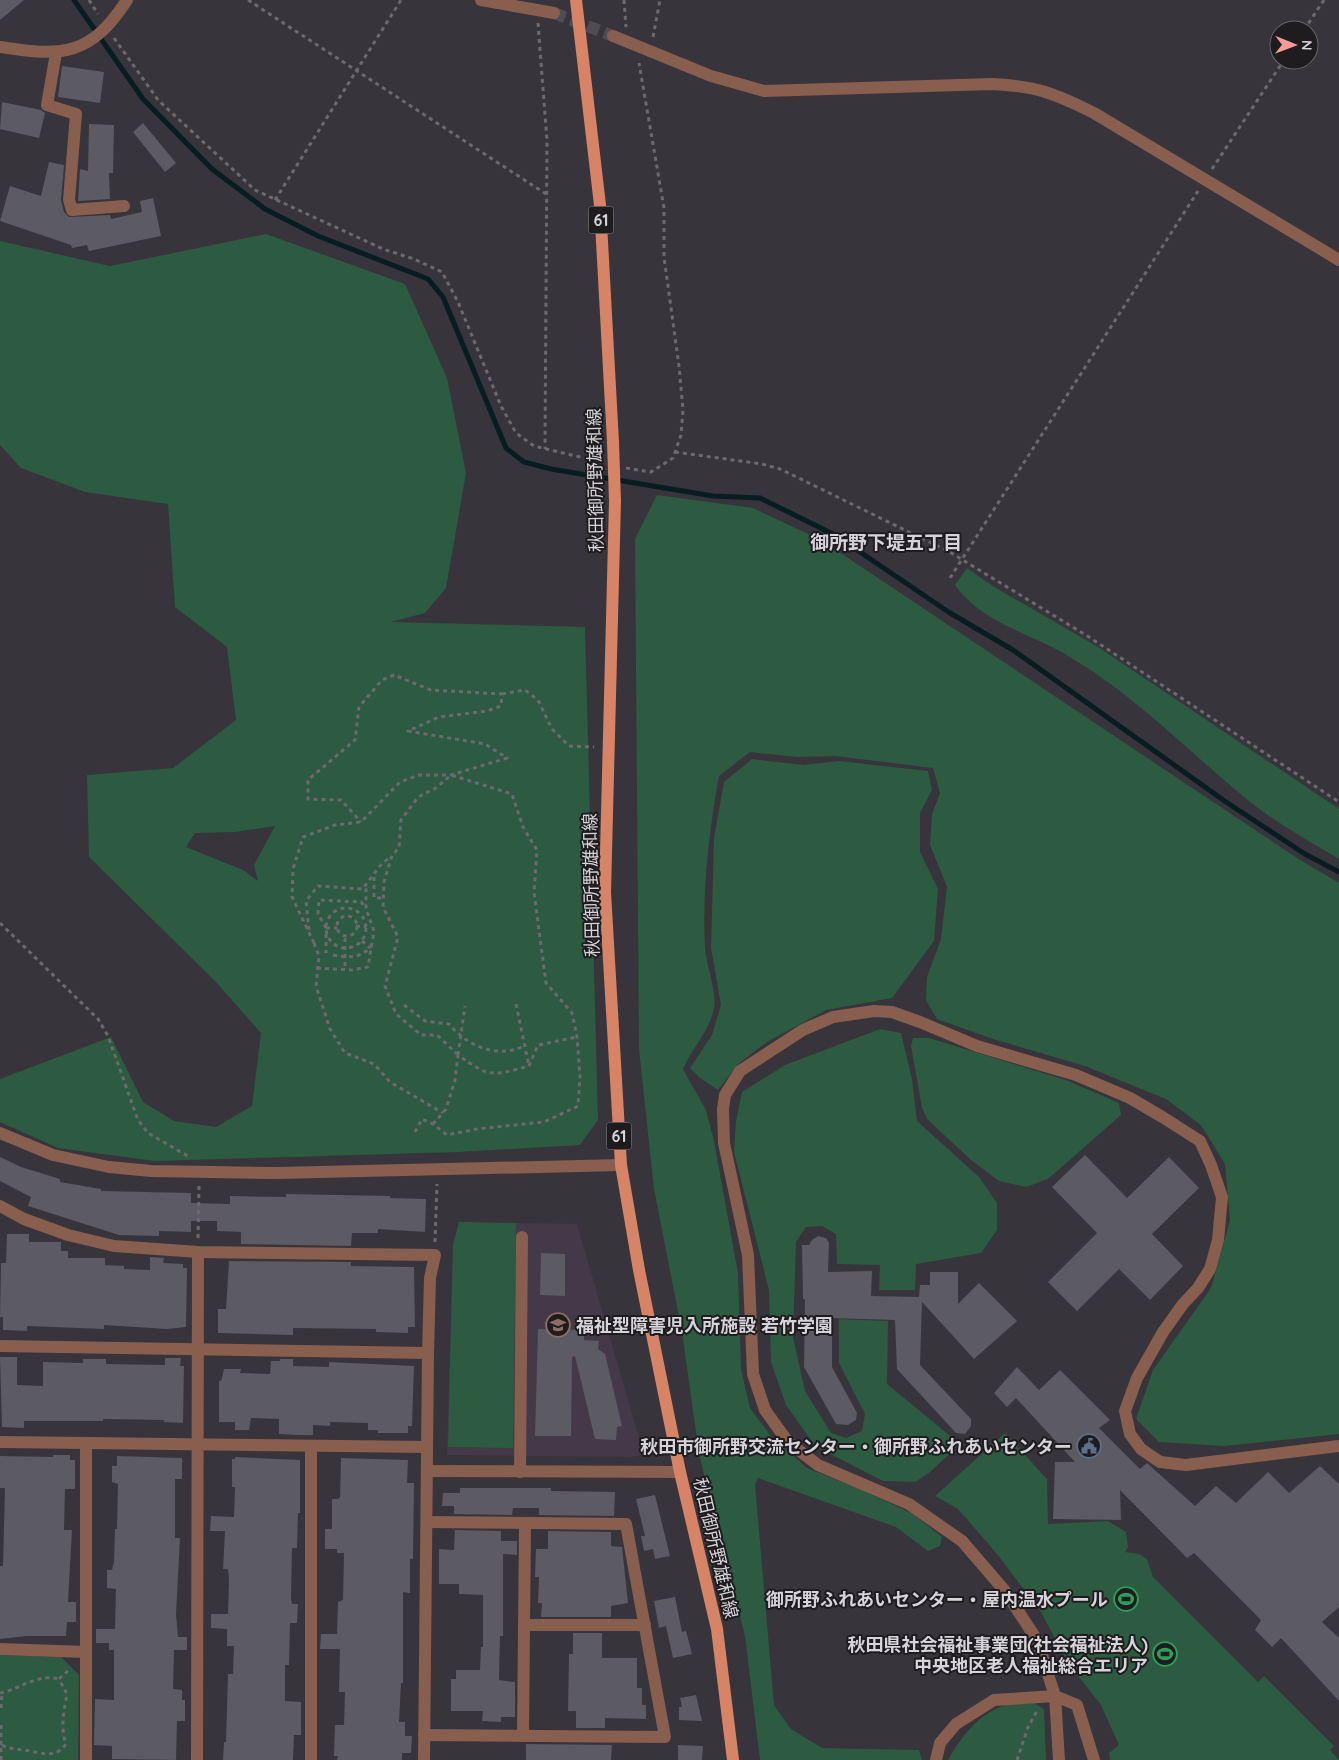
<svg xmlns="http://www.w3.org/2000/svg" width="1339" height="1760" viewBox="0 0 1339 1760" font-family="Quicksand,'Noto Sans JP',sans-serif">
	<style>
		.education { fill: #433948 }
		.green { fill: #2c5b41; fill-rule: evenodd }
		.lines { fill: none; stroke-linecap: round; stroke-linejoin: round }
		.stream { stroke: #071d21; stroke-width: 5 }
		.building { fill: #5c5a62 }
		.minor-tunnel { stroke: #4f4c53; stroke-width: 12; stroke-dasharray: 12 6; stroke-linecap: butt }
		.path { stroke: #6c696f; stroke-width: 3; stroke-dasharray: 4 4; stroke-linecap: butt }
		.minor { stroke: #885e4f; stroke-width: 12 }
		.major { stroke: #d78365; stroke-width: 12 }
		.major-bridge { stroke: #d78365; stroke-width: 12 }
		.labels { text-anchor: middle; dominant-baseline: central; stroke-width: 4; stroke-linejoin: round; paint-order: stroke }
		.shield { fill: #1e1c1f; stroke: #9f9da0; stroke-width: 1 }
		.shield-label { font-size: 16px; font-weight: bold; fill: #d6d4d8 }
		.street-label { font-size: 18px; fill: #d6d4d8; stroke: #1e1c1f }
		.poi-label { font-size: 18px; font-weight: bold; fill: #d6d4d8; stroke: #1e1c1f; text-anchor: end }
		.neighbourhood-label { font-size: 19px; font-weight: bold; fill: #d6d3dc; stroke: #1e1c1f }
	</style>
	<rect width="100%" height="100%" fill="#37343b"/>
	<polygon class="education" points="459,1222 577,1224 644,1455 631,1457 447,1455 453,1245"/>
	<g class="green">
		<path d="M266,234L405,284L447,378L466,473L446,588L425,613L391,622L585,627L598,1120L580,1145L458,1152L155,1161L58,1148L0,1122V1079L111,1037L143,1102L174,1121L216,1127L252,1106L261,1033L216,982L89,857L87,775L173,768L236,720L227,647L175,607L168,504L85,492L21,468L0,445V241L110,266ZM275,826L254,865L258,881L243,870L186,847L195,833L235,832Z"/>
		<path d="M657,495L753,508L821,540L1297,858L1339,883V1434L1224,1446L1159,1442L1136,1419L1153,1370L1211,1288L1230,1220L1225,1164L1201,1125L1166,1099L1085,1066L993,1039L937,1019L926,1000L927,977L941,939L947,887L930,845L932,814L940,793L933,768L835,756L797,757L750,752L719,776C709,831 702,891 705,947C706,965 717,991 714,1008C710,1031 692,1048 683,1069L706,1110L714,1141L738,1273L741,1369L750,1408L771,1436L807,1468L862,1490L913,1514L942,1537L940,1546L928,1551L896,1527L758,1478L755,1484L774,1705L791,1729L822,1748L919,1750L922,1760H760L745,1636L699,1454L682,1332L654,1189L639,1049L635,539Z"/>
		<path d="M967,568L991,585L1098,647L1339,809V859C1307,840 1273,821 1244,797C1185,748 1130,691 1063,653C1028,633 980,621 955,585Z"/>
		<polygon points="752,759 803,765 839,761 928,771 932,790 920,813 920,852 938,889 934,941 892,998 826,1010 767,1042 738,1064 718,1090 700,1078 690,1068 712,1035 721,1005 711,948 714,838 724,782"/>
		<polygon points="880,1029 901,1033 912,1079 917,1121 979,1177 997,1203 997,1230 981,1253 916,1264 915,1290 879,1290 880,1265 837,1264 836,1234 822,1226 806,1227 796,1242 793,1337 805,1391 831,1433 846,1438 862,1431 865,1414 839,1363 839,1319 888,1321 887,1384 960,1444 929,1473 915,1482 883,1481 815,1446 786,1405 771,1362 769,1290 734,1152 736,1121 742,1092 785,1065"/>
		<polygon points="913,1038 929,1038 1066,1080 1119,1103 1121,1115 1048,1179 1026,1187 999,1181 971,1160 927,1119 922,1108 911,1046"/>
		<polygon points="459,1222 516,1223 513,1448 448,1447 453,1245"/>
		<polygon points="1005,1433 1047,1479 1048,1524 1108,1521 1126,1532 1128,1547 1125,1552 1139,1554 1147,1559 1153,1577 1258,1682 1264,1676 1334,1746 1330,1750 1339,1760 1110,1760 1109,1753 1119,1745 1101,1705 1068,1663 1041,1612 997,1554 958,1509 935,1496"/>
		<polygon points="0,1655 61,1657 79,1675 78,1760 0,1760"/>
		<path d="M1034,1703L1044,1709L1046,1760H948C961,1738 977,1715 1003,1706C1012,1703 1024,1704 1034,1703Z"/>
	</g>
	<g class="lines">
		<polyline class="stream" points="74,0 143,99 212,169 265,209 318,236 428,279 443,297 506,448 524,462 551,469 713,496 760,498 835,535 950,613 1013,650 1226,802 1305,854 1339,872"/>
	</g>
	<g class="building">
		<polygon points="0,0 24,0 0,20"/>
		<polygon points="62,66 104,72 100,103 58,97"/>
		<polygon points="2,102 41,110 45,113 39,138 0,129"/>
		<polygon points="143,123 176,163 165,172 133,132"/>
		<polygon points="89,124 114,125 113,173 109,173 110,199 78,201 80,169 88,171"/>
		<polygon points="49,162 64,165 61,200 64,212 69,217 110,215 111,219 142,212 140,201 153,198 161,236 89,251 87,245 72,248 71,245 0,221 10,186 41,196"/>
		<polygon points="1085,1155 1127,1198 1169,1157 1199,1188 1152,1234 1183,1266 1150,1300 1119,1269 1077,1311 1048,1282 1097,1233 1052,1187"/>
		<polygon points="0,1157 21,1167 60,1179 60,1182 101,1189 101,1191 191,1193 191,1203 230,1204 230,1196 286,1197 286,1194 390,1196 390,1198 426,1199 425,1232 378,1229 378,1233 352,1233 351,1246 241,1244 241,1232 217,1231 217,1221 191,1221 191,1232 159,1231 159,1236 119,1235 28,1206 31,1197 0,1181"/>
		<polygon points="7,1234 29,1234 29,1242 61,1242 61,1251 68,1251 68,1258 105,1258 105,1265 124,1266 124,1269 150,1270 150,1257 164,1258 163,1263 183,1264 183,1268 187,1268 186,1327 167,1329 104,1325 104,1329 27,1326 27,1331 3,1330 3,1317 0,1317 1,1263 6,1263"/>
		<polygon points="818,1236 826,1238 829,1243 828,1272 872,1271 871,1296 919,1297 920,1285 930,1285 930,1272 958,1272 958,1304 979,1283 1017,1321 974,1359 922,1302 920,1365 971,1419 971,1426 965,1434 956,1433 897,1369 895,1320 832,1318 832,1367 857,1413 856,1420 848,1425 836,1424 804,1367 805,1299 803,1299 802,1245 809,1245 812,1240"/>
		<polygon points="541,1253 565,1254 565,1296 540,1295"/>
		<polygon points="229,1261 351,1262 351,1266 414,1267 415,1327 408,1327 408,1333 376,1332 376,1329 293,1328 293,1335 218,1333 218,1309 226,1309"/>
		<polygon points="538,1329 584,1330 584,1340 599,1341 598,1349 605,1354 622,1426 617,1427 616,1440 595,1439 575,1356 572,1357 571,1436 535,1436"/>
		<polygon points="0,1357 17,1357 17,1385 43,1386 43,1362 83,1363 83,1359 106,1359 106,1364 165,1365 165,1358 181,1358 180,1366 184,1366 183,1423 164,1422 164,1420 103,1419 103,1421 24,1421 24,1428 2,1427"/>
		<polygon points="280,1359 293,1359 293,1366 329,1367 329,1362 414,1366 412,1426 408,1426 408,1433 378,1433 378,1430 368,1430 368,1423 330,1422 330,1426 313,1425 313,1435 298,1435 279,1434 279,1419 251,1418 249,1430 235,1430 235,1422 219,1422 219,1381 221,1381 224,1369 241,1369 240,1373 270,1374 271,1361 280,1361"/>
		<polygon points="1017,1367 1039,1390 1060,1370 1110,1420 1099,1428 1140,1469 1147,1463 1195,1506 1216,1486 1236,1503 1268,1472 1289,1493 1320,1466 1339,1484 1339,1607 1322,1622 1339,1638 1339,1701 1281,1638 1272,1647 1255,1630 1261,1620 1194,1553 1187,1558 1120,1490 1121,1520 1053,1519 1055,1462 1075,1462 1016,1398 1007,1407 994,1393"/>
		<polygon points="53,1455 70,1455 70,1460 75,1460 75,1489 65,1489 64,1530 72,1530 68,1602 76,1602 76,1622 67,1622 66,1636 27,1636 0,1639 0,1566 3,1566 5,1488 0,1488 0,1456 53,1457"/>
		<polygon points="117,1456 182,1458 182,1479 175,1479 175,1538 180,1538 176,1614 178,1637 187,1637 187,1650 174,1650 173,1689 182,1690 182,1700 185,1700 185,1721 177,1721 176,1760 112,1759 112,1746 94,1745 95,1699 114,1700 114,1650 109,1650 109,1643 96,1643 96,1629 115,1629 116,1589 107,1588 107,1570 112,1570 114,1562 115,1529 117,1529 118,1484 112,1482 112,1466 117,1466"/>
		<polygon points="235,1457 300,1460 300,1513 298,1513 297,1548 292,1548 291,1598 292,1604 298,1604 297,1623 290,1623 289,1665 285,1665 285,1701 301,1702 301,1735 294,1735 293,1760 223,1760 224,1742 226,1742 228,1674 233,1674 234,1646 227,1646 227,1629 211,1628 211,1614 228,1614 229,1579 228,1569 223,1569 225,1531 210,1531 211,1516 234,1517 235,1487 232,1487 232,1459 235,1459"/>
		<polygon points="341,1458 408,1460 407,1483 414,1483 413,1559 410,1559 410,1593 403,1592 403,1683 401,1683 399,1722 405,1722 405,1736 412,1736 411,1753 402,1753 402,1760 337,1760 338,1756 334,1756 335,1725 344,1725 345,1692 339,1692 340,1649 320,1649 321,1634 337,1634 338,1602 343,1600 344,1553 337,1553 337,1549 325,1549 325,1529 332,1529 332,1499 338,1499 340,1497"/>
		<polygon points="460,1488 551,1488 551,1491 615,1492 614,1516 539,1515 539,1508 513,1508 512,1515 454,1514 454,1506 442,1506 443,1493 460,1493"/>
		<polygon points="655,1495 670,1556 655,1559 653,1549 644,1551 641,1536 645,1536 636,1499"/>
		<polygon points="455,1530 501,1531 501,1541 517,1541 517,1555 503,1554 503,1636 500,1636 499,1680 515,1682 515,1717 501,1717 501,1722 482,1721 483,1711 451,1711 451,1679 456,1679 456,1670 480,1670 481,1647 483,1647 483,1595 459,1594 459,1584 439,1584 439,1549 454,1550"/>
		<polygon points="548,1531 611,1532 611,1546 622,1547 628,1603 611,1606 611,1617 541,1617 542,1603 538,1603 539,1577 535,1577 536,1549 548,1549"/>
		<polygon points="675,1597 682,1632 686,1631 692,1654 673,1658 666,1626 659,1628 654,1601"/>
		<polygon points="573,1633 602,1633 602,1658 637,1658 637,1688 642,1688 642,1705 646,1705 646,1719 605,1718 605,1728 576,1728 576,1711 568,1711 569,1654 573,1654"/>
		<polygon points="696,1695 702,1721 679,1720 679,1707 682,1707 680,1698"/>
		<polygon points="526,1744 612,1745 611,1760 526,1760"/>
		<polygon points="678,1745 703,1746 702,1760 678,1760"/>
	</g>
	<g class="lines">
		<polyline class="minor-tunnel" points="554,13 613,36"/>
		<g class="path">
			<polyline points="89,0 98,14"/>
			<polyline points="248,0 546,194"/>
			<polyline points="624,0 626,27"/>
			<polyline points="538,23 547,141 545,449"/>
			<polyline points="1304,30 1324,0"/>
			<polyline points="653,37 660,0"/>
			<polyline points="114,38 158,100 255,190 383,249 414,259 442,272 458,302 501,406 516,433 534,446 601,462"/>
			<polyline points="1212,169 1284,60"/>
			<polyline points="275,200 401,0"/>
			<polyline points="675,452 762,464 780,469 948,551 1089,637 1339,802"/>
			<polyline points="626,468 651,472 673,458 681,435 683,410 679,366 664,257 664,208 639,63"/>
			<polyline points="950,578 1198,191"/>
			<polyline points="502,694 525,690 538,700 552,729 569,746 594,747"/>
			<polyline points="374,877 374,898 384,898"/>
			<circle cx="346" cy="928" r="20"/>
			<circle cx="347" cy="926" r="10"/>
			<polyline points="0,923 98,1019 108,1036 138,1120 148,1133 191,1158"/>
			<polyline points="356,926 366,927"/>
			<polyline points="326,928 318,914 319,900 361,902 366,908"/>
			<polyline points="326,928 337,928"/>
			<path d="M309,930L306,901L318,886L362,889C371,880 380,861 391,858"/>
			<polyline points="326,934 326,953"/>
			<polyline points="362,941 370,948"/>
			<polyline points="314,943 292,897 293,869 303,837 335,825 361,822 400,782 419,775 451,775 507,758 485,744 408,731 439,717 487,711 501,706 502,694 431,690 394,675 382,680 359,707 355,740 308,780 308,799 341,800 361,822"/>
			<polyline points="314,943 319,956 316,986 330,1029 345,1053 374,1064 390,1082 443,1113"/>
			<path d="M333,955C349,958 361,959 372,945"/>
			<polyline points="345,966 345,936"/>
			<polyline points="317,968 352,970 368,967 374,931 366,909 366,886"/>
			<polyline points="516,1004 529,1066"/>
			<path d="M404,1005L425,1021L449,1024C467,1046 497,1059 524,1046"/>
			<polyline points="458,1055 465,1006"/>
			<path d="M433,1124L446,1109L455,1080L458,1055C490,1078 492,1076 529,1066L538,1045L577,1037"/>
			<polyline points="415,1132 422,1119 433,1124 447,1135 477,1129 544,1122 578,1106 580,1077 577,1037 572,1013 546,983 534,892 537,850 523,827 512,794 451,775 436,788 418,797 401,820 399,847 391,858 384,882 383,907 398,937 385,986 396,1014 421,1035 437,1035 458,1055"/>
			<polyline points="198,1238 199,1186"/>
			<polyline points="435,1242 437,1184"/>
			<path d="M0,1693C20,1689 38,1673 59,1679"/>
			<polyline points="1,1708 2,1693"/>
			<polyline points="1,1745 1,1723"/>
			<path d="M1,1760V1745C9,1748 15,1749 24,1750C40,1752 55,1760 66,1744C60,1727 64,1711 67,1694L59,1679L71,1668"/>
			<polyline points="1017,1760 1028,1727 1037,1711"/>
		</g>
		<g class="minor">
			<polyline points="481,0 554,13"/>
			<path d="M613,36L711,76L764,91L992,84C1036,86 1054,93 1094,113L1339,260"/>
			<path d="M0,47C62,57 91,56 127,0"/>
			<polyline points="56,53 47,105 76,114 69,200 72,210 124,206"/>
			<polyline points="0,1133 53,1155 109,1167 151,1171 277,1173 621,1165"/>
			<polyline points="0,1206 24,1219 68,1235 114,1246 198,1252 435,1255 430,1278 428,1353 424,1760"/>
			<polyline points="0,1346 428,1353"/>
			<polyline points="0,1442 427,1447"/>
			<polyline points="427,1471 680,1472"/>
			<polyline points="520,1472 522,1237"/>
			<polyline points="524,1625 645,1625"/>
			<polyline points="0,1649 86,1652"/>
			<polyline points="424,1735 665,1737 626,1524 427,1522"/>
			<polyline points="523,1736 525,1523"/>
			<polyline points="86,1760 86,1443"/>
			<polyline points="197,1760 198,1252"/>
			<polyline points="311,1760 311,1446"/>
			<polyline points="936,1760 940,1743 956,1724 994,1700 1055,1696 1077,1705 1094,1760"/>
			<polyline points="1059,1760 1055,1696 1037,1640 1005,1591 962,1541 909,1504 818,1465 788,1442 765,1410 753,1374 748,1255 724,1143 723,1109 725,1095 740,1071 803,1030 833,1017 874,1011 892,1012 920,1022 977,1046 1076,1075 1130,1098 1164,1118 1200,1141 1211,1165 1222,1197 1218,1240 1210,1269 1198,1288 1183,1304 1163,1332 1137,1378 1125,1411 1130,1434 1141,1449 1160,1462 1186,1465 1339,1446"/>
		</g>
		<g class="major">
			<polyline points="576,0 600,205 613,442"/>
			<polyline points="615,501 605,892 621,1165 639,1270 680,1472 717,1629 733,1760"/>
		</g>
		<polyline class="major-bridge" points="613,442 615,501"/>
	</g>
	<defs>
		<g id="school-ring" transform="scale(1.25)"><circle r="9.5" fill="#1e1c1f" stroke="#8d6e63" stroke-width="1.5"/><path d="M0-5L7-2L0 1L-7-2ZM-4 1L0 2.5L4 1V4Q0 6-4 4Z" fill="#8d6e63"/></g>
		<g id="civic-ring" transform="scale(1.25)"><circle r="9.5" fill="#1e1c1f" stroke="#5c6f8a" stroke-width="1.5"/><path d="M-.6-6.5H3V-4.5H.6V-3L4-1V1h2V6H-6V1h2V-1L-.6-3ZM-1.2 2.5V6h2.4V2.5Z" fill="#5c6f8a"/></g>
		<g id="stadium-ring" transform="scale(1.25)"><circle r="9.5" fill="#1e1c1f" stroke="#2e9e5b" stroke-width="1.5"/><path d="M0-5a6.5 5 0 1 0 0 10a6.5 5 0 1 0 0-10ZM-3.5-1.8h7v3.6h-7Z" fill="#2e9e5b"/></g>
	</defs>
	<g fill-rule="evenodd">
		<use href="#school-ring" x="558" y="1325"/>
		<use href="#civic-ring" x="1089" y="1446"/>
		<use href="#stadium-ring" x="1126" y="1599"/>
		<use href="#stadium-ring" x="1165" y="1654"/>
	</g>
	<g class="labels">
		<g class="shield">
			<rect x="588.5" y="206.5" width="25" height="27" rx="4"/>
			<rect x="606.5" y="1122.5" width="25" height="27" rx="4"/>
		</g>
		<g class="shield-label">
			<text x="601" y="220">61</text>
			<text x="619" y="1136">61</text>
		</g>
		<g class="street-label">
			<text transform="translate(595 480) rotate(-91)">秋田御所野雄和線</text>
			<text transform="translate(591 885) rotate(-91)">秋田御所野雄和線</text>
			<text transform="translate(716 1548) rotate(77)">秋田御所野雄和線</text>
		</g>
		<g class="poi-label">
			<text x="576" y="1325" text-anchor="start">福祉型障害児入所施設 若竹学園</text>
			<text x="1072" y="1446">秋田市御所野交流センター・御所野ふれあいセンター</text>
			<text x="1108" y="1599">御所野ふれあいセンター・屋内温水プール</text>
			<text x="1148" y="1644">秋田県社会福祉事業団(社会福祉法人)<tspan x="1148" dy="21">中央地区老人福祉総合エリア</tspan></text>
		</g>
		<g class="neighbourhood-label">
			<text x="886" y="542">御所野下堤五丁目</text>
		</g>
	</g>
	<g transform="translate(1294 45) rotate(91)"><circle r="24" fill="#1e1c1f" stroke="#686669"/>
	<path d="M0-4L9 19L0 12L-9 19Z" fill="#f59b98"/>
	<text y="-8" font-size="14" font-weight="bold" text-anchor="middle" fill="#d6d4d8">N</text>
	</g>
</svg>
